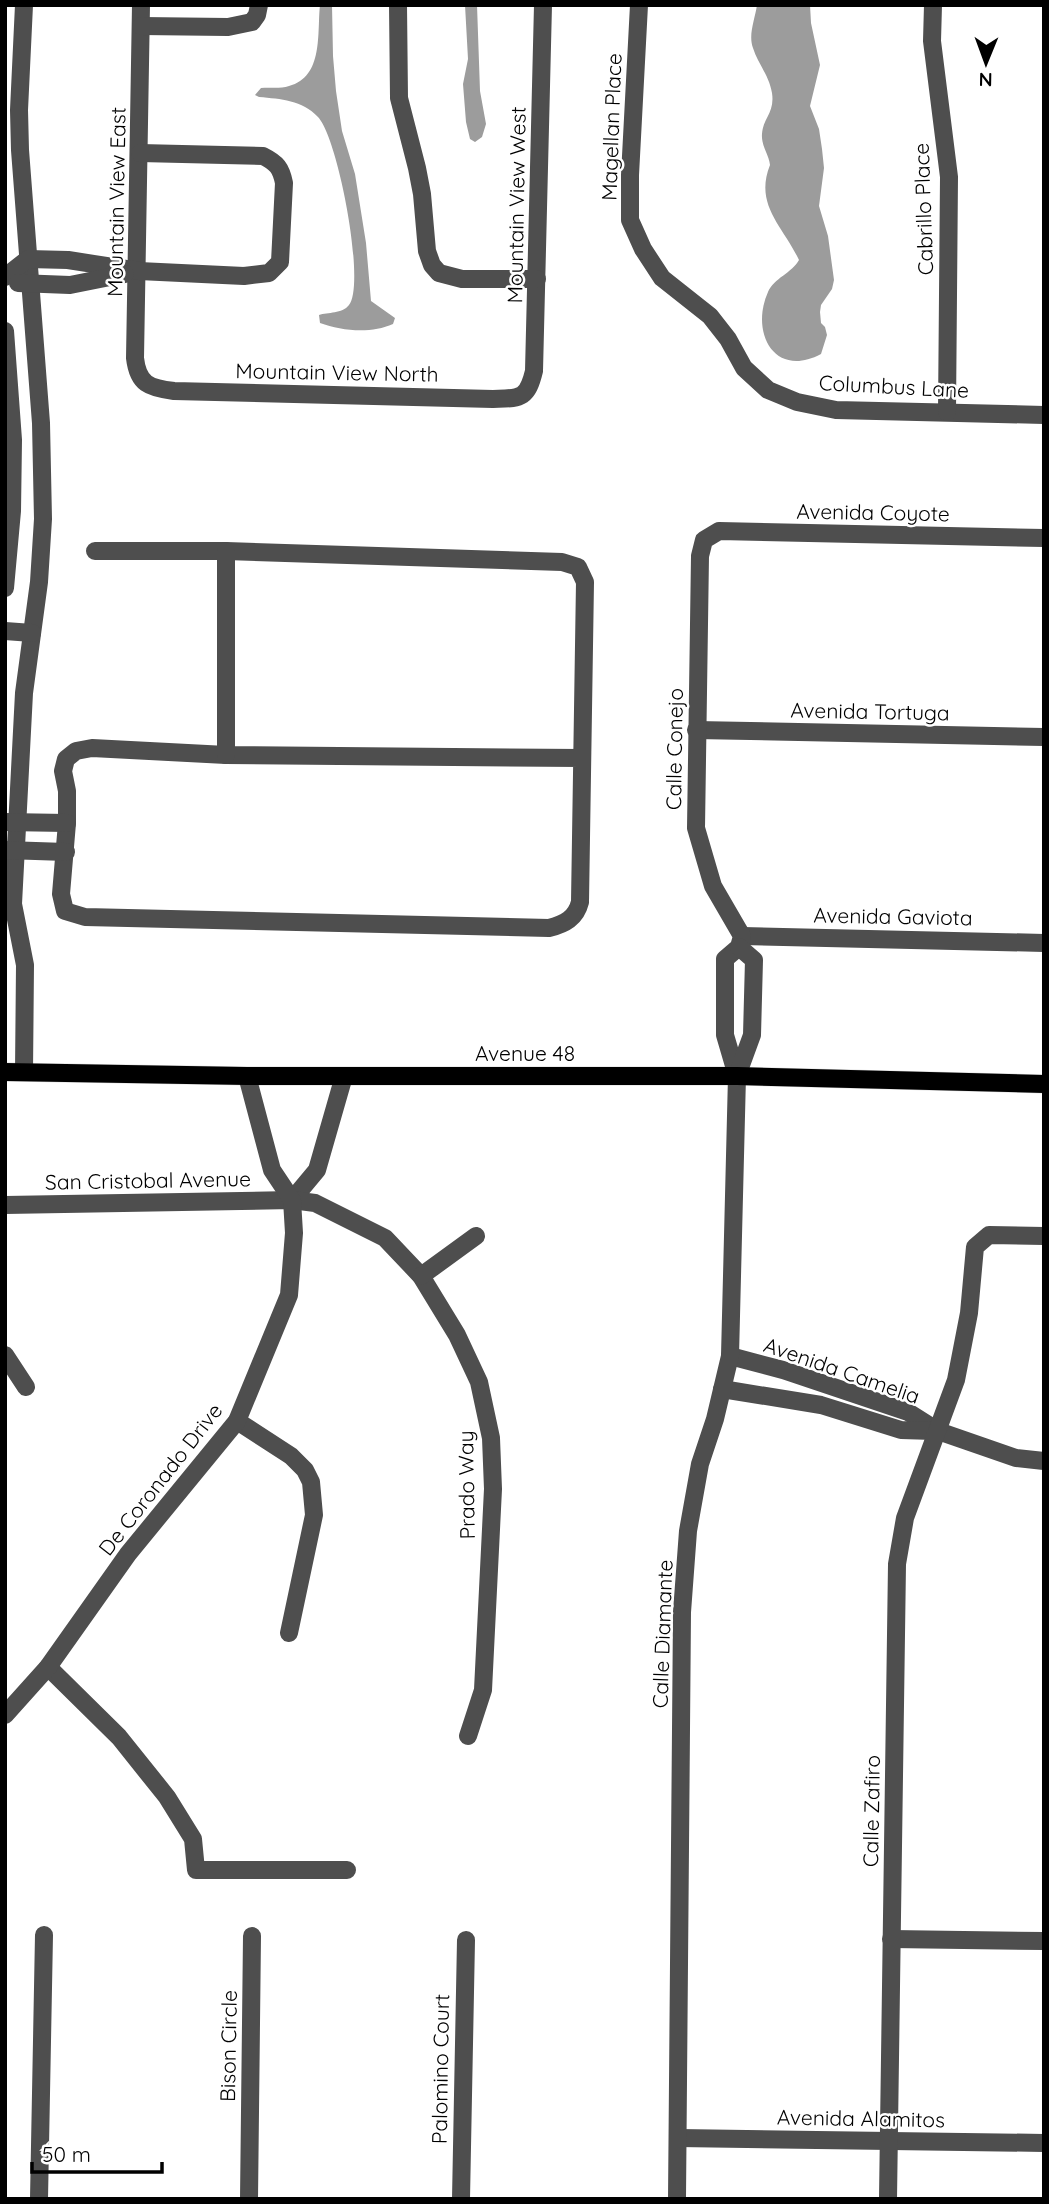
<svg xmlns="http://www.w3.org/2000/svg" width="1049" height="2204" viewBox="0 0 1049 2204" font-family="Quicksand,sans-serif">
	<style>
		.water { fill: #9c9c9c }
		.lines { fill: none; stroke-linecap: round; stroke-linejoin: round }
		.major-casing { stroke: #dbdbdb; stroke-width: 19 }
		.minor { stroke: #4e4e4e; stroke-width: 18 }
		.major { stroke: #000; stroke-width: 18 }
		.labels { text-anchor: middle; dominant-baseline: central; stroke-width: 5; stroke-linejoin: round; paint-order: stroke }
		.street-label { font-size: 21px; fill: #000; stroke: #fff }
	</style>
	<rect width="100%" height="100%" fill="#fff"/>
	<g class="water">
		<path d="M320,5H332L333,56L336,91L342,131L355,174L366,243L371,301L395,318L393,324C371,334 342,331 320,323L319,315C328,312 342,314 349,305C366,283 338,138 318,117C302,100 281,99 259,97L255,95L261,88C270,87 280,89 289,86C324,77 317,32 320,5Z"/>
		<polygon points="465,5 477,5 480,91 486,124 482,137 475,142 470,139 466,122 463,84 468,59"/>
		<path d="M757,5H810L811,23L820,65L810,106L819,129L822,149L824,168L819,206L828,236L834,280L832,289L821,305L820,312L821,323L825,327L827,335L821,354C774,379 750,332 768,292C774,278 792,273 799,260C783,226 754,205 770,165C769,154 761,146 762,134C763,118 775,113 772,93C769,75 758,64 753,48C748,35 755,19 757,5Z"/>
	</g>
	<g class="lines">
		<g class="major-casing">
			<polyline id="major" points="5,1072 247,1076 737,1076 1044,1084"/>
		</g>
		<g class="minor">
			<polyline points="24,5 19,110 20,150 41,423 43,519 39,582 24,693 13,904 25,965 24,1072"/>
			<path d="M141,5L135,358C138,384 149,388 174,391L493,399C520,398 527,400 534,371L543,5"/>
			<polyline points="398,5 399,98 417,168 422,194 427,251 432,265 439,273 462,279 537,279"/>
			<polyline points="639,5 630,175 630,220 643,249 662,278 710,316 728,339 744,368 768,390 797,402 836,410 1044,415"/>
			<polyline points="933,5 932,41 949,177 947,412"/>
			<polyline points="141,26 228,27 252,22 257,15 259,5"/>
			<path d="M5,277L28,259L68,260L139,271L244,276L269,273L280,262L284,183C281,168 277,163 263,156L140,153"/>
			<polyline points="18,283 70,285 125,274"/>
			<polyline points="5,331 13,440 12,511 5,588"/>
			<path d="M95,551H226L562,562L578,567L585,582L580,902C576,918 565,924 549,928L85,917L65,911L61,894L67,823V791L63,771L66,759L76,751L92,748L226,755L581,758"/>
			<polyline points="5,631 32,633"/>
			<polyline points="696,730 1044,737"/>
			<polyline points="226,755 226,551"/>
			<polyline points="5,822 67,823"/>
			<polyline points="5,850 66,852"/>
			<polyline points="742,936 1044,943"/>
			<polyline points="737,1076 725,1035 725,959 739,947 742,936 713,886 696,828 700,556 704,540 719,531 1044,538"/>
			<polyline points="292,1200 317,1170 344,1076"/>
			<polyline points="5,1205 292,1200 315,1203 385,1238 421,1276 457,1335 479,1382 491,1438 493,1489 483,1690 468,1736"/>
			<polyline points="421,1276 476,1236"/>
			<polyline points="5,1355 26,1387"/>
			<polyline points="730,1356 783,1370 908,1412 938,1431 1016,1458 1044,1461"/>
			<polyline points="722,1389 821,1405 901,1430 934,1431"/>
			<polyline points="237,1421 291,1456 305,1470 311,1482 314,1515 289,1633"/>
			<polyline points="48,1667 119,1737 167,1797 193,1839 196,1870 347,1870"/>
			<polyline points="5,1715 48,1667 128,1554 237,1421 289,1295 294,1233 292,1200 272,1170 247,1076"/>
			<polyline points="891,1939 1044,1941"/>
			<polyline points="678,2138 1044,2143"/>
			<polyline points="39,2199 44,1935"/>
			<polyline points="249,2199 252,1936"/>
			<polyline points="461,2199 466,1940"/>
			<polyline points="677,2199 682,1612 688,1531 700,1464 715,1419 730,1356 737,1076 752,1035 754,960 739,947"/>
			<polyline points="888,2199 897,1564 905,1518 956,1380 969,1313 975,1247 989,1235 1044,1236"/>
		</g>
		<use href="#major" class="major"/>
	</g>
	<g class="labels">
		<g class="street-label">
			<text transform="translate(611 127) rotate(-88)">Magellan Place</text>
			<text transform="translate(116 202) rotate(-89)">Mountain View East</text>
			<text transform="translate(516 205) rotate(-89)">Mountain View West</text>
			<text transform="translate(923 209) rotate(-92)">Cabrillo Place</text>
			<text transform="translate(337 372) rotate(1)">Mountain View North</text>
			<text transform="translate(894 386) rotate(3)">Columbus Lane</text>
			<text transform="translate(873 512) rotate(1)">Avenida Coyote</text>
			<text transform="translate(870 711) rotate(1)">Avenida Tortuga</text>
			<text transform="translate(674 749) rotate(-89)">Calle Conejo</text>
			<text transform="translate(893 916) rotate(1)">Avenida Gaviota</text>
			<text x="525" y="1053">Avenue 48</text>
			<text transform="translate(148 1180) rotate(-1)">San Cristobal Avenue</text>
			<text transform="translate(842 1370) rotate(19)">Avenida Camelia</text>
			<text transform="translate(160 1479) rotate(-52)">De Coronado Drive</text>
			<text transform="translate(466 1485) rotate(-91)">Prado Way</text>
			<text transform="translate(662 1634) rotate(-88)">Calle Diamante</text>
			<text transform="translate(871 1811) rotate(-89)">Calle Zafiro</text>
			<text transform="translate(228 2046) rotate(-89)">Bison Circle</text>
			<text transform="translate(440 2069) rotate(-89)">Palomino Court</text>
			<text transform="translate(861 2118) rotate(1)">Avenida Alamitos</text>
		</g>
	</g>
	<rect width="1049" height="2204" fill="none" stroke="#000000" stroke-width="14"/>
	<g transform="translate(986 63) rotate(181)" stroke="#ffffff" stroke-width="5" paint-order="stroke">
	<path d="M0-5L12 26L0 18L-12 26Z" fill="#000000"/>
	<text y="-10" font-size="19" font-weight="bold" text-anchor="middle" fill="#000000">N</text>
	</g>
	<path d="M32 2162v10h130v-10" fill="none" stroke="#000000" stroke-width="3.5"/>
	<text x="42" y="2162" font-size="21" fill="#000000" stroke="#ffffff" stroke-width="5" paint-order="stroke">50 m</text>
</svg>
